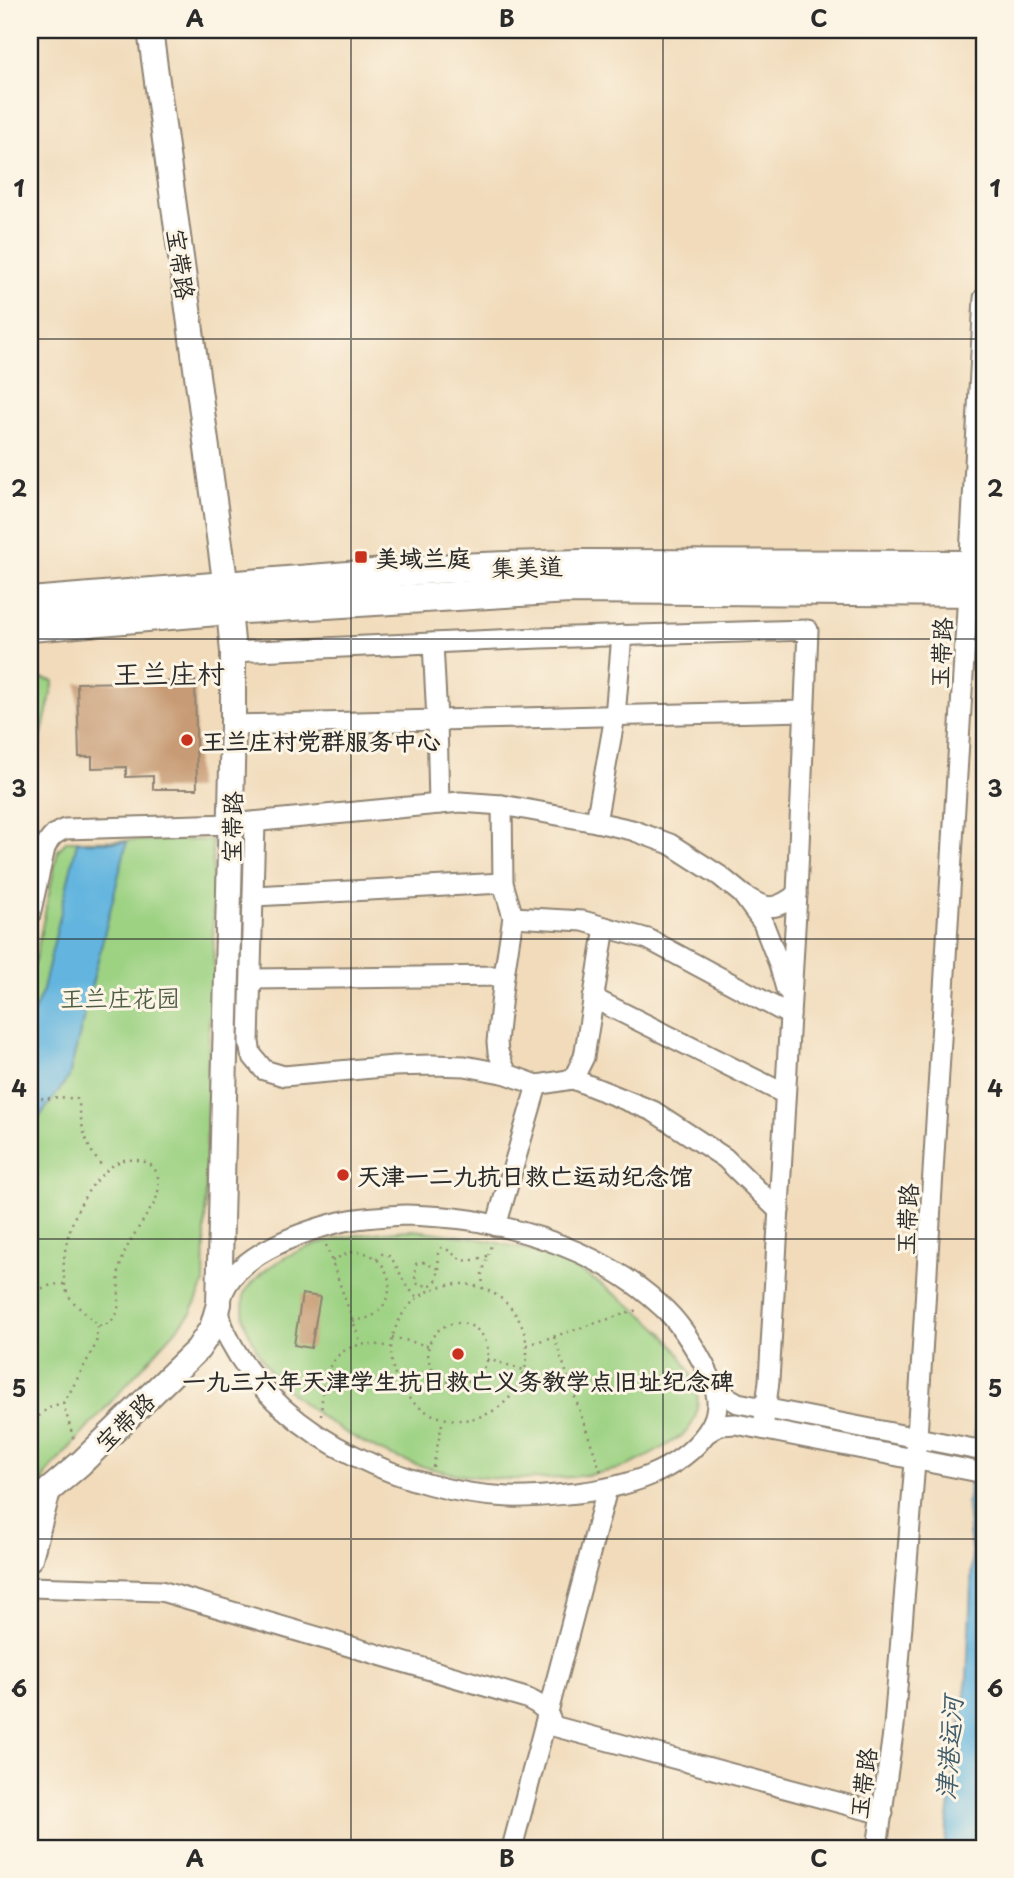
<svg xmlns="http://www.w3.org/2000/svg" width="1014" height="1878" viewBox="0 0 1014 1878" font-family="'Playpen Sans','LXGW WenKai TC',sans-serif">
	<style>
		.green { fill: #9dd283; stroke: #647e57; stroke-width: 2 }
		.water { fill: #64b5df; stroke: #487085; stroke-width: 2 }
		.building { fill: #c79b75 }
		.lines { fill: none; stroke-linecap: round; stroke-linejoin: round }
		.minor-casing { stroke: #8e8373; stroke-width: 23 }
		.tertiary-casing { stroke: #8e8373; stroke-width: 28 }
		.secondary-casing { stroke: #8e8373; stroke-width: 32 }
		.path { stroke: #8e8373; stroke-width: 2.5; stroke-dasharray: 2 5; stroke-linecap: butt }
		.minor { stroke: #fff; stroke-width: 19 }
		.tertiary { stroke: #fff; stroke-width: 24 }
		.secondary { stroke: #fff; stroke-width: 28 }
		.grid { fill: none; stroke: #2b2b2b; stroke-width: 2; stroke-opacity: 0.55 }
		.poi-dot { fill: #c8321e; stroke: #fcf5e5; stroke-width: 2.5 }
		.labels { text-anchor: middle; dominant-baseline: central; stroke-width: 6; stroke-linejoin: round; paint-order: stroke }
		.street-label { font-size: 24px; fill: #2b2b2b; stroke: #fcf5e5 }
		.poi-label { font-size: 24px; font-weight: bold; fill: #2b2b2b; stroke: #fcf5e5; text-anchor: start }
		.park-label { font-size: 24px; fill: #4d5d45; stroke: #fcf5e5 }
		.water-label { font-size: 26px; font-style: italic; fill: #3f5b6a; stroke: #fcf5e5 }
		.quarter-label { font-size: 28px; fill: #2b2b2b; stroke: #fcf5e5 }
		.neatline { fill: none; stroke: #2b2b2b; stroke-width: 2.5 }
		.grid-label { font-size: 23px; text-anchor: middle; font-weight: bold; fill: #2b2b2b }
	</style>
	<rect width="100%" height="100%" fill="#fcf5e5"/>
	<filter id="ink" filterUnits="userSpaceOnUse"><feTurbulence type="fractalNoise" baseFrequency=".0143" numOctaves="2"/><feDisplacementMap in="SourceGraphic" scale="14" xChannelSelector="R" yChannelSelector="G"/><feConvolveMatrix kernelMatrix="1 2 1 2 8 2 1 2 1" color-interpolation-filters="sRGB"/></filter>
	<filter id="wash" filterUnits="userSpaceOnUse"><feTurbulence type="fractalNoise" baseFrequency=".00686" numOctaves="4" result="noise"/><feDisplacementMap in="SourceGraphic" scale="28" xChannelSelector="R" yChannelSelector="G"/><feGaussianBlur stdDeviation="1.57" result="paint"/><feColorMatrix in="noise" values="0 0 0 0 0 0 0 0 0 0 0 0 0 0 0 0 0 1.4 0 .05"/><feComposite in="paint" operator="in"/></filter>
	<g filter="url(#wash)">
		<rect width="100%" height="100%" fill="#f1dbbb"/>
		<g class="green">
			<polygon points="30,678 37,685 40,678 54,681 30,785"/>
			<polygon points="212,840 214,980 209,1020 204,1284 191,1313 46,1474 30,1527 30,985 58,850 67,841"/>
			<path d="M412,1230C464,1235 518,1243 567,1265C586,1273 604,1286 620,1298C635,1308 650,1319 662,1332C684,1356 713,1397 688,1430C682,1437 670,1443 662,1448C646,1458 627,1468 609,1471C563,1481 501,1482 456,1474C402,1465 351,1440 308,1407C280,1385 266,1372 252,1339C249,1332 245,1326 244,1319C242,1311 244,1301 244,1293C250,1286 256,1278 262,1273C303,1239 361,1233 412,1230Z"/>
		</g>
		<g class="water">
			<polygon points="77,842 127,842 69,1077 30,1130 30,1020 43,990"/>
			<polygon points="984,1347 984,1848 944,1848 967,1678 972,1563 967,1505"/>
		</g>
		<g id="blocks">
			<g class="building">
				<polygon points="195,681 197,789 153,789 153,776 126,777 126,767 92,768 92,757 79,757 77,683"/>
				<polygon points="302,1294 320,1297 311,1348 294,1345"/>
			</g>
		</g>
	</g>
	<g filter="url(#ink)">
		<use href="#blocks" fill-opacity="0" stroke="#8e8373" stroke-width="2"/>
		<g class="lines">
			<g class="minor-casing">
				<g id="minor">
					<polyline points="433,643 437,720 439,804"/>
					<polyline points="233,652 540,638 808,630 797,894 769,1381 763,1429"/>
					<polyline points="233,725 805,711"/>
					<polyline points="502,805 503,883 513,917 504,976 497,1042 498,1052 507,1074"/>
					<polyline points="255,822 249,1042 251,1054 264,1070 284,1076 394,1066 431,1065 465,1066 507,1074 537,1085 573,1079 653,1111 725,1158 779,1211"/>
					<polyline points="596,822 615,716 622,635"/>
					<polyline points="254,896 503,883"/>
					<path d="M745,896C766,910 776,911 797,894"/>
					<path d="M30,915L45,848C50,837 55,833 65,829L231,824L460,802L502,805L596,822L632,830L670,844L720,876L742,894L763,923L779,964L786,989"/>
					<polyline points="513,917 583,921 648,939 790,1015"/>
					<polyline points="252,979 504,976"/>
					<polyline points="593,998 785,1094"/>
					<polyline points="573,1079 584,1057 605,927"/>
					<path d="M407,1215C432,1216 457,1217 481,1222C544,1235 611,1260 659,1304C678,1320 691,1341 703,1363C716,1387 725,1407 707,1432C678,1473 625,1487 577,1493C555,1495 532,1498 509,1497C457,1495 402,1480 355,1456C303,1431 257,1392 230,1341C224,1330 218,1318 220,1306C224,1258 301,1232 340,1222C362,1217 385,1216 407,1215Z"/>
					<polyline points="496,1226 537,1085"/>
					<polyline points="712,1381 722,1394 738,1403 984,1451"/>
					<polyline points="707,1433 720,1425 736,1424 984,1473"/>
					<path d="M30,1587L161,1591L526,1698C542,1705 548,1711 553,1726L867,1810L883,1813"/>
					<polyline points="512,1848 607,1489"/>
					<polyline points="877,1848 894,1726 917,1437 968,592 984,298"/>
				</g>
			</g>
			<g class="tertiary-casing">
				<polyline id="tertiary" points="30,1558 48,1491 81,1463 198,1349 212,1328 219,1304 233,725 233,652 229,610 150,30"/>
			</g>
			<g class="secondary-casing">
				<g id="secondary">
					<polyline points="30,602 434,569 507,566 582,564 984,565"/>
					<polyline points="30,627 229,610 569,589 984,592"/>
				</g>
			</g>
			<g class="path">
				<path d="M30,1094L35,1092L43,1099L60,1097L77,1099L79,1104C82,1130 86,1149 104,1168"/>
				<path d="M123,1160C130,1160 138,1159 145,1162C160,1167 161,1186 156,1199C154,1206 148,1212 145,1218C135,1233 124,1249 120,1267C114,1288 130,1322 98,1326C89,1314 69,1303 66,1289C55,1247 83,1177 123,1160Z"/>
				<polyline points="326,1245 361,1344"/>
				<polyline points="376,1259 382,1254 388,1255 394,1262 406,1285 417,1298"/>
				<path d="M332,1261C340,1257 348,1251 358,1252C390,1254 401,1297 374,1315C368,1319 360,1319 353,1321"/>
				<polygon points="423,1262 439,1269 436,1281 429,1286 418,1284 415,1280 416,1264"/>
				<path d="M439,1269L438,1254L441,1248C451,1249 454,1257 463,1260C470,1262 480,1258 487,1256"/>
				<circle cx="459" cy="1352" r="68"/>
				<polyline points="483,1289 482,1274 492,1242"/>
				<path d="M30,1296C41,1287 51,1284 65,1284"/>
				<circle cx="458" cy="1353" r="30"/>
				<polyline points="392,1337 429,1346"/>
				<polyline points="554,1337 601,1472"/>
				<polyline points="527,1345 637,1310"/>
				<polyline points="487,1359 524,1370"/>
				<polyline points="63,1403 74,1440"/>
				<path d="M321,1415C322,1402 322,1388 326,1376C336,1345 362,1340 390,1347"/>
				<polyline points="30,1450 34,1426 39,1416 49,1407 63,1403 69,1394 96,1344 98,1326"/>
				<polyline points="433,1467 443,1419"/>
			</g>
			<use href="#minor" class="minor"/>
			<use href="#tertiary" class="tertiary"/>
			<use href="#secondary" class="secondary"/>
		</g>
	</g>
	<path class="grid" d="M351,30V1848M663,30V1848M30,339H984M30,639H984M30,939H984M30,1239H984M30,1539H984"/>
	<g class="poi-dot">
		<rect x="354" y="550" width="14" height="14" rx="3.5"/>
		<circle cx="187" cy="740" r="7"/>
		<circle cx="343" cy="1175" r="7"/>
		<circle cx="458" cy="1354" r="7"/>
	</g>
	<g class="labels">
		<g class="street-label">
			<text transform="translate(182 264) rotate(82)">宝带路</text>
			<text transform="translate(527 566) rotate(-2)">集美道</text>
			<text transform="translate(940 653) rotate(-87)">玉带路</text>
			<text transform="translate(231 827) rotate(-89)">宝带路</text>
			<text transform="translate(906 1219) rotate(-87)">玉带路</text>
			<text transform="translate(124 1421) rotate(-44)">宝带路</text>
			<text transform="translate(862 1783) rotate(-82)">玉带路</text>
		</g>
		<g class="poi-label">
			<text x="375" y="557">美域兰庭</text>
			<text x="201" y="740">王兰庄村党群服务中心</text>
			<text x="357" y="1175">天津一二九抗日救亡运动纪念馆</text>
			<text x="458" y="1380" text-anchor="middle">一九三六年天津学生抗日救亡义务教学点旧址纪念碑</text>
		</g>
		<g class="park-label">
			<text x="120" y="997">王兰庄花园</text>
		</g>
		<g class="water-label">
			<text transform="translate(948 1748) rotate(-86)">津港运河</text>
		</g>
		<g class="quarter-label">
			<text x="169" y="672">王兰庄村</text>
		</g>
	</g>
	<rect width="1014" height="1878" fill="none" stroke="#fcf5e5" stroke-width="77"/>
	<rect x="38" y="38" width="938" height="1802" class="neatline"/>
	<g class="grid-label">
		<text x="195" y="27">A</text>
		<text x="507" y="27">B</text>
		<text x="819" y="27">C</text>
		<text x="19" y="197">1</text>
		<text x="995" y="197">1</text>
		<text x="19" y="497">2</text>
		<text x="995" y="497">2</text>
		<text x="19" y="797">3</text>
		<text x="995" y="797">3</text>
		<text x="19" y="1097">4</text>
		<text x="995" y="1097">4</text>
		<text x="19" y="1397">5</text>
		<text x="995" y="1397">5</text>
		<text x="19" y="1697">6</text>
		<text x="995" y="1697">6</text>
		<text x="195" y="1867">A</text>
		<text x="507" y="1867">B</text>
		<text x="819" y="1867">C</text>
	</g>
</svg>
